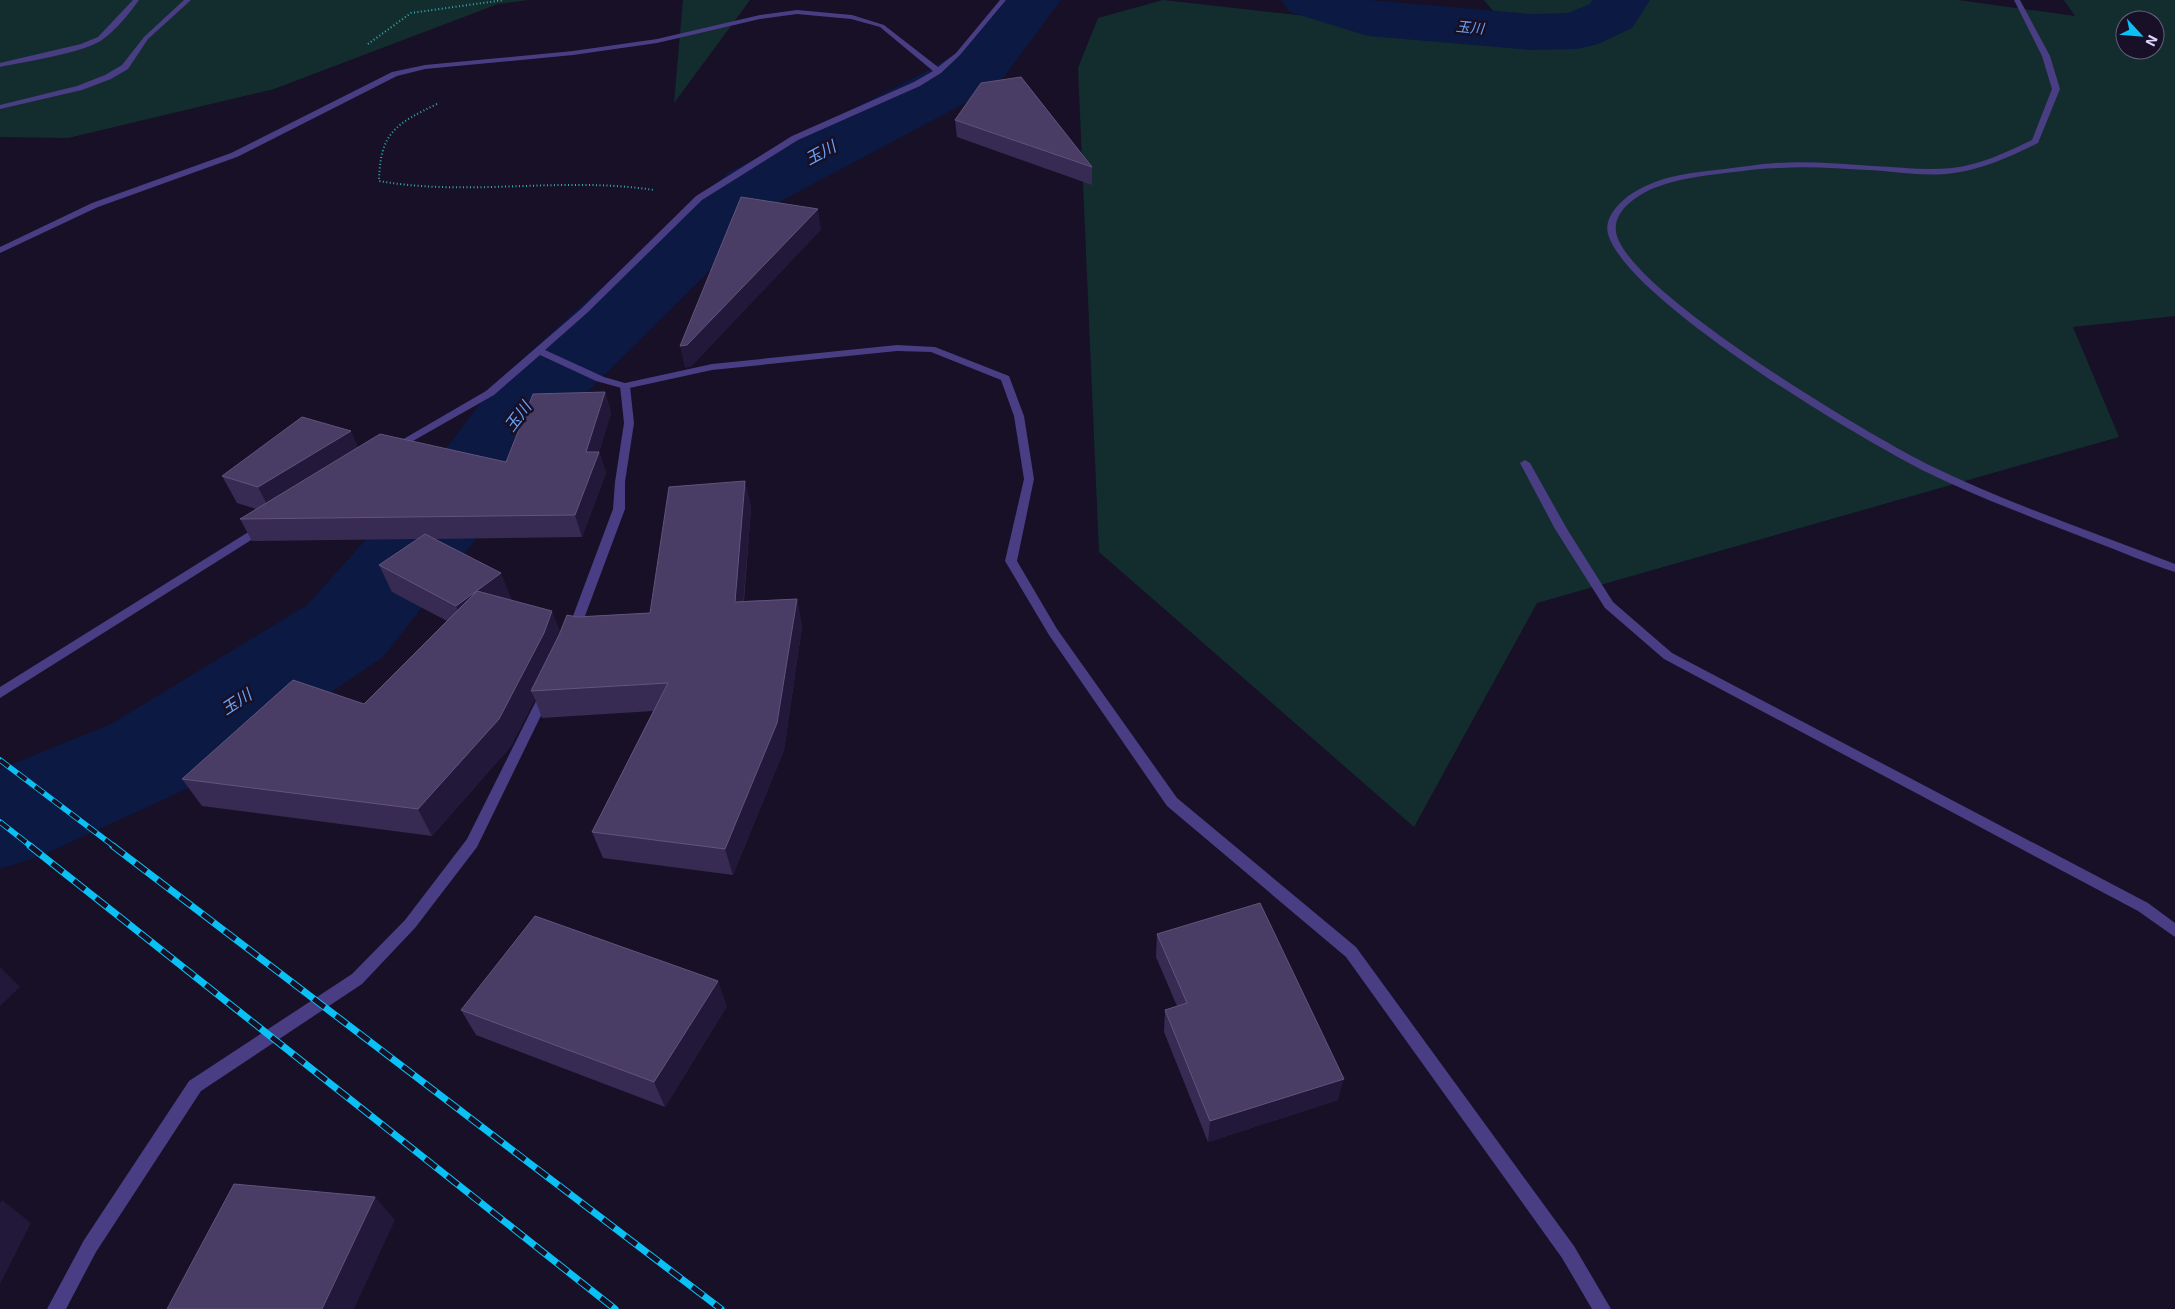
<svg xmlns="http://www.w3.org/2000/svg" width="2175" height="1309" viewBox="0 0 2175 1309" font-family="'Exo 2','Noto Sans JP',sans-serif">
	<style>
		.green { fill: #132d2f; fill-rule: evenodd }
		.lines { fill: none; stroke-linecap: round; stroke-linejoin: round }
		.river { fill: #0c1942; fill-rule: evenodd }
		.path { stroke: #35abb3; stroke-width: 2; stroke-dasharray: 1 2.5; stroke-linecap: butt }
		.lane { fill: #493d83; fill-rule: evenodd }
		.street { fill: #493d83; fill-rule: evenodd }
		.rail-far1-casing { stroke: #0bc0f5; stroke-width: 5.5 }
		.rail-casing { stroke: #0bc0f5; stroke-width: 7 }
		.rail-far1 { stroke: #171026; stroke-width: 4; stroke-dasharray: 11; stroke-linecap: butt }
		.rail { stroke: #171026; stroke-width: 5; stroke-dasharray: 14; stroke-linecap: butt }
		.wall { fill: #372a53 }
		.shaded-wall { fill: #221839 }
		.building { fill: #493c65; stroke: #61547d }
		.labels { text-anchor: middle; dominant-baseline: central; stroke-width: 5; stroke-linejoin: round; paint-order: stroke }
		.far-water-label { font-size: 14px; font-style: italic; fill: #69a4f9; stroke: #171026 }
		.water-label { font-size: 16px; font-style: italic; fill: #69a4f9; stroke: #171026 }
	</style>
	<rect width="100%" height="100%" fill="#171026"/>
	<g class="green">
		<polygon points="0,0 528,0 498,4 274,89 68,138 0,137"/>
		<polygon points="683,0 750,0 674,103"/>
		<path d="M1163,0L1413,28L1511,33L1484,0H1958L2075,16L2064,0H2175V316L2073,327L2119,437L1537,603L1414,827L1099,552L1078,68L1098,18ZM2125,20H2155V50H2125Z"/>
	</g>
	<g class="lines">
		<g class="river">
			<polygon points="1002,0 1061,0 1004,77 971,100 779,202 559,420 503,505 383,657 193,786 43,855 0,869 0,769 111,724 307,605 435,463 495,384 729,172 925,72 960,51"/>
			<polygon points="1281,0 1370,0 1531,14 1568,13 1590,4 1592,0 1650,0 1632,28 1598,44 1577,49 1531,50 1368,36 1290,12"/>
		</g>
		<g class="path">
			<polyline points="368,44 411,13 504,0"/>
			<path d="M437,104C396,124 380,132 379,181C470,197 562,176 654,190"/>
		</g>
		<g class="lane">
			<polygon points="625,383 630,386 634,423 625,482 625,509 579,632 573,636 567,632 613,509 615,482 624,423 620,386"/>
			<polygon points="546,688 551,690 552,693 477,847 415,928 362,984 201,1091 96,1252 66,1309 47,1309 84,1240 189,1081 352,974 405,920 467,839 540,693 541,690"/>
		</g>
		<g class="street">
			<path d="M133,0H139C129,14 116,30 102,40C80,54 27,61 0,67V63L81,44L98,37Z"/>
			<polygon points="184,0 191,0 148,39 128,69 111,79 82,90 0,109 0,105 77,86 105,75 122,65 144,37"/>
			<polygon points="1000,0 1006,0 960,55 941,73 920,86 798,140 702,200 587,313 545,350 604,377 625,383 712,364 897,345 935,347 1009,376 1024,416 1034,479 1017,561 1057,629 1177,798 1356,947 1574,1246 1611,1309 1592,1309 1562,1258 1346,957 1167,806 1049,635 1005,561 1024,479 1014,416 1001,380 931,352 897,351 712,370 625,389 596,381 540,355 494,395 397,450 393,451 388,448 486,391 581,309 696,196 792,136 914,82 933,71 880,27 851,19 797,14 760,19 657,43 573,55 425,69 397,76 237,157 98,207 0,253 0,247 92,203 231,153 392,72 425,65 573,51 657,39 760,15 797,10 852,15 884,25 938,67 956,53"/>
			<path d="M2014,0H2020L2050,56L2060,89L2038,143C2012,156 1983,169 1954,173C1926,177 1898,172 1870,170C1841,169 1810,166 1781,168C1762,168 1744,171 1725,173C1701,176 1677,179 1654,188C1638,195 1613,210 1616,232C1626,291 1872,437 1931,466C2010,504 2093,532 2175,564V572C2146,563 2118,550 2090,540C2034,518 1977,497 1922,470C1857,437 1627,300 1608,234C1603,216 1624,197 1638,190C1664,175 1696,172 1725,169C1742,167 1759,164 1776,163C1808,161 1841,164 1873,166C1899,167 1925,171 1952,168C1980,165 2007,152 2032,140L2052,89L2042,56Z"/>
			<polygon points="1525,460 1530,463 1567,529 1613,602 1672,653 2148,903 2175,923 2175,937 2138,911 1664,659 1605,608 1555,529 1520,463"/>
			<polygon points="263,523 267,524 269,527 267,530 0,698 0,687"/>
		</g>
		<g class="rail-far1-casing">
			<g id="rail-far1">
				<polyline points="0,760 115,847"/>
				<polyline points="0,822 32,847"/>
			</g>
		</g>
		<g class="rail-casing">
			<g id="rail">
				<polyline points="30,846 615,1309"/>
				<polyline points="113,846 721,1309"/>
			</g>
		</g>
		<use href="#rail-far1" class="rail-far1"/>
		<use href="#rail" class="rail"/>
	</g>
	<g class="wall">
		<polygon points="955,120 1092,167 1092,185 957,137"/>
		<polygon points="605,392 611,413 599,452 606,473 582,537 434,539 512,600 560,632 577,617 650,613 745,481 751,508 744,601 797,599 802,627 784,750 733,875 603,858 592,832 653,711 542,718 535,699 511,746 432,836 202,806 182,779 364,704 447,621 392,592 379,565 418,539 252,541 240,519 256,509 237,503 222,476 358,447 506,462"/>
		<polygon points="1157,934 1338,1100 1208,1142 1164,1032 1165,1010 1177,1006 1156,957"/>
		<polygon points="727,1006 665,1107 476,1035 461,1010"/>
	</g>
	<g class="shaded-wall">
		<polygon points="818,209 821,230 692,366 685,368 680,346"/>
		<polygon points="605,392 611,413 599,452 606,473 582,537 575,515 586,452"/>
		<polygon points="351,431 363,458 272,514 258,487"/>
		<polygon points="745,481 751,508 741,629 735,602"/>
		<polygon points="501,573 512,600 468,633 456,606"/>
		<polygon points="797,599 802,627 784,750 733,875 725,849"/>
		<polygon points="552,611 563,638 531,691 535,699 511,746 432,836 418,809"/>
		<polygon points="0,967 20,987 0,1006"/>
		<polygon points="718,981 727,1006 665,1107 654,1082"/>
		<polygon points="1344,1079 1338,1100 1208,1142 1210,1121"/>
		<polygon points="375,1197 395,1220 354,1309 322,1309"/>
		<polygon points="2,1200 31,1223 0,1284 0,1203"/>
	</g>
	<g class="building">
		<polygon points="1021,77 1092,167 955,120 981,83"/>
		<polygon points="741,197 818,209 687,345 680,346"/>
		<polygon points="605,392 586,452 599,452 575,515 240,519 380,434 506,462 533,394"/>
		<polygon points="302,417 351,431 258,487 222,476"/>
		<polygon points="745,481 735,602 797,599 777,723 725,849 592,832 668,683 531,691 559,635 567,615 577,617 650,613 669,487"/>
		<polygon points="425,534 501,573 456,606 379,565"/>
		<polygon points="477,591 552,611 544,633 499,719 418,809 182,779 293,680 364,704"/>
		<polygon points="1260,903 1344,1079 1210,1121 1165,1010 1187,1003 1157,934"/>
		<polygon points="535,916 718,981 654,1082 461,1010"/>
		<polygon points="234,1184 375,1197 322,1309 167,1309"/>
	</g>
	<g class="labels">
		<g class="far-water-label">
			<text transform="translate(1470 27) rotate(5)">玉川</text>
		</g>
		<g class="water-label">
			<text transform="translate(820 152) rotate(-28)">玉川</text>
			<text transform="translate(517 416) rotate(-53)">玉川</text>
			<text transform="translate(236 701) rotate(-33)">玉川</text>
		</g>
	</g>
	<g transform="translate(2140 35) rotate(116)"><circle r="24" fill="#171026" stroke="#675f7c"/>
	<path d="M0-4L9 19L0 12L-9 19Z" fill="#0bc0f5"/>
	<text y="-8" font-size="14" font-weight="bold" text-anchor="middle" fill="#e0d6fd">N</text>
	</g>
</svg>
